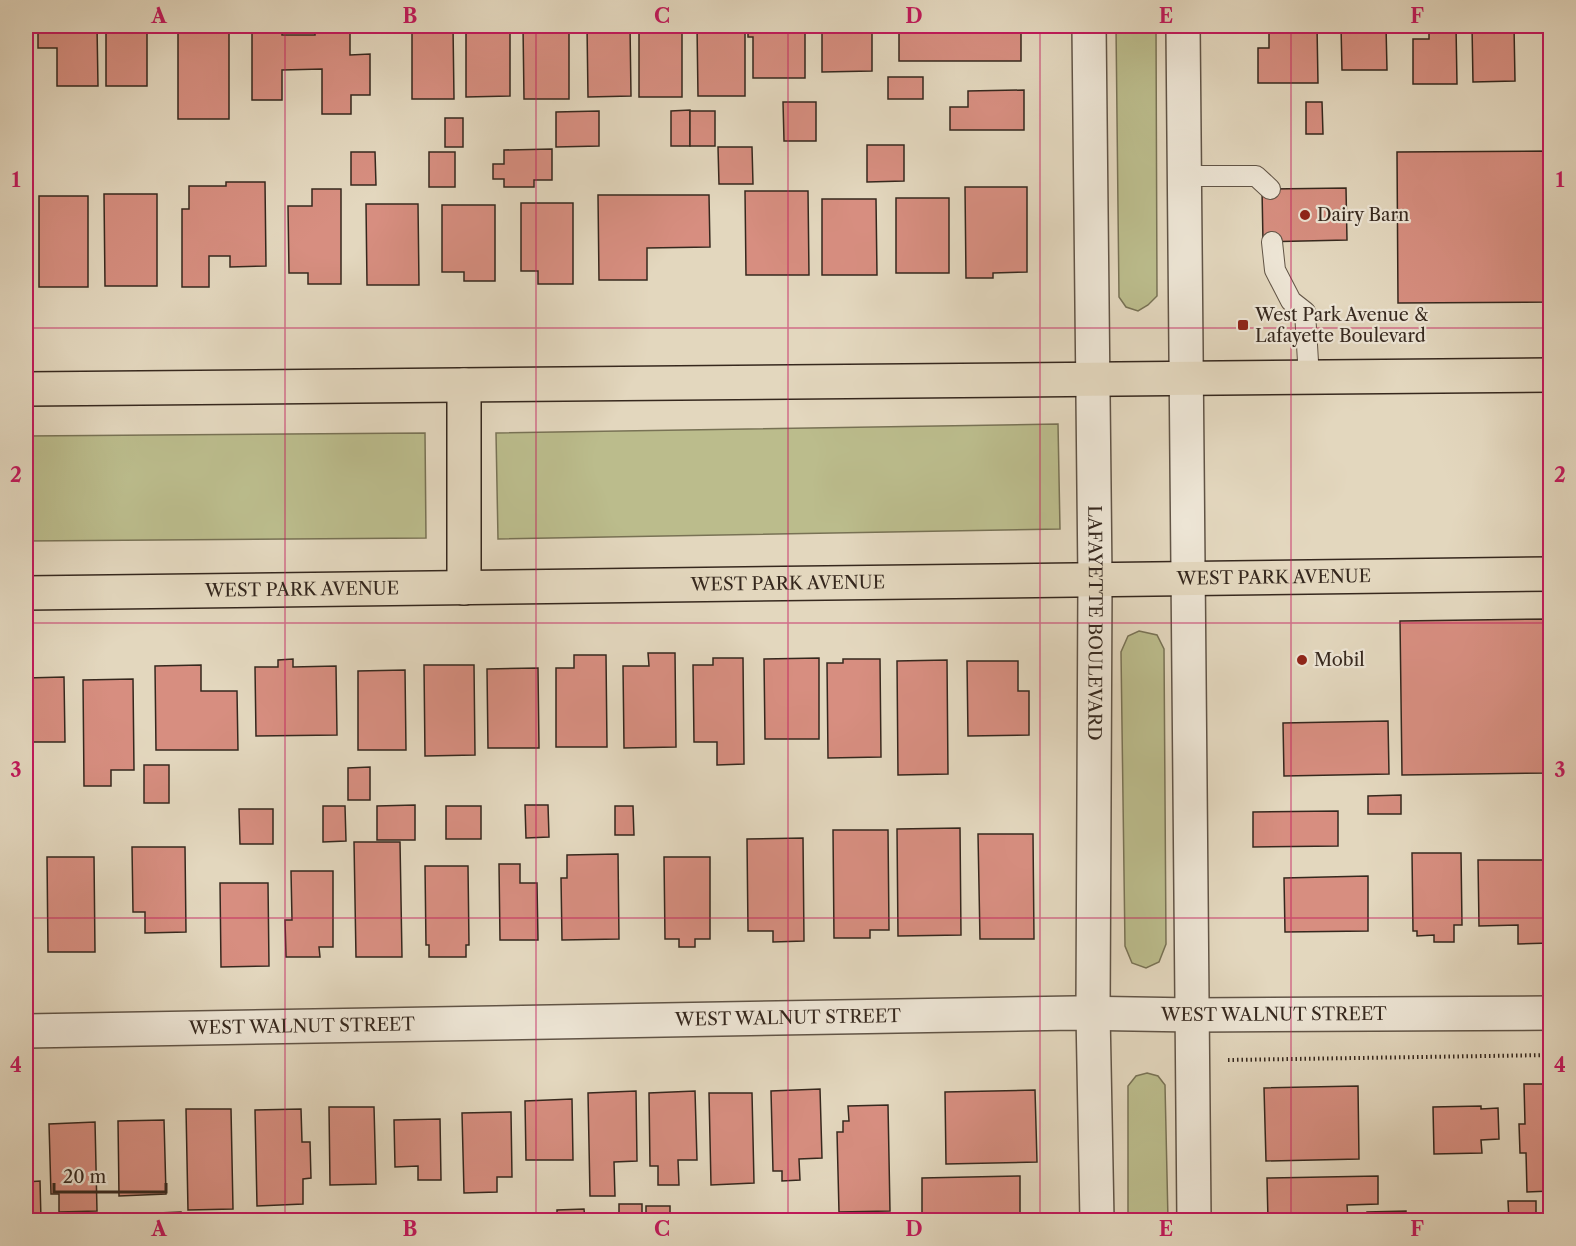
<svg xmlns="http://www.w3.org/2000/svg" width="1576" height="1246" viewBox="0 0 1576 1246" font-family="'Libre Caslon Text',serif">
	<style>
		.green { fill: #bbbc8c; stroke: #787255; stroke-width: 1.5 }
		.building { fill: #d78e80; stroke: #36281e; stroke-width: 1.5 }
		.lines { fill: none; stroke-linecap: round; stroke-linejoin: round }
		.lane-casing { stroke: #615446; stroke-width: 22 }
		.street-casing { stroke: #615446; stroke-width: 36 }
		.highway-casing { stroke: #36281e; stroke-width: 36 }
		.path { stroke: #36281e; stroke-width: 4; stroke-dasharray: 1.5 3; stroke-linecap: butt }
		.lane { stroke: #ede5d5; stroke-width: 20 }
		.street { stroke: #ede5d5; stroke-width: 33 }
		.highway { stroke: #e3d7be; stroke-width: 33 }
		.grid { fill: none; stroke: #c2185b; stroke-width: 1.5; stroke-opacity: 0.55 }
		.poi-dot { fill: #8f2418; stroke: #ede5d5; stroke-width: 2 }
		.labels { text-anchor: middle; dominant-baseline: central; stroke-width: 4.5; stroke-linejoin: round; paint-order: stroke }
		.poi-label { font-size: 18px; fill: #36281e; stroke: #ede5d5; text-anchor: start }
		.street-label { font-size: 18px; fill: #36281e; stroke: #ede5d5 }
		.neatline { fill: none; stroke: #c2185b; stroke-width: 2 }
		.grid-label { font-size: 20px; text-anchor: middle; font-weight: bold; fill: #c2185b }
	</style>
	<rect width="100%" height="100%" fill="#e3d7be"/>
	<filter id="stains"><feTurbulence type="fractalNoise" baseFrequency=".00333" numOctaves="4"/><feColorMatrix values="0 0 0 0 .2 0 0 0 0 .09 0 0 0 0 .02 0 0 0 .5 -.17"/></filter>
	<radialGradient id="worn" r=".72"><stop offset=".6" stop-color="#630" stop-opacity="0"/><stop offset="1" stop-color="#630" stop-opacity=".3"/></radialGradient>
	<g class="green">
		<polygon points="1116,26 1156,26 1157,296 1148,305 1138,311 1126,307 1119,297"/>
		<polygon points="1058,424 1060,529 498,539 496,433"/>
		<polygon points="425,433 426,538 26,541 26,436"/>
		<polygon points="1139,631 1157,635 1164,649 1166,944 1159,962 1146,968 1132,963 1125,946 1121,652 1128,636"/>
		<polygon points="1147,1073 1158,1076 1165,1085 1168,1220 1128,1220 1128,1086 1136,1076"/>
	</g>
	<g class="building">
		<polygon points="38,26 97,26 98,86 57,86 57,48 38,48"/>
		<rect x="106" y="26" width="41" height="60"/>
		<rect x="178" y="26" width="51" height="93"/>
		<polygon points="252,26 282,26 282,35 315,35 315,26 350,26 350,55 370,54 370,95 351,95 351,114 322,114 322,69 282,70 282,100 252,100"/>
		<polygon points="412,26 453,26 454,99 412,99"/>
		<polygon points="466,26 510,26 510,96 466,97"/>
		<polygon points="523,26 569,26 569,99 524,99"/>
		<polygon points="587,26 630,26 631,96 588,97"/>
		<rect x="639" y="26" width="43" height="71"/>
		<polygon points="697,26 745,26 745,96 698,96"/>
		<polygon points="748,26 805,26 805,78 753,78 753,37 748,37"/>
		<polygon points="822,26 872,26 872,71 822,72"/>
		<polygon points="926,26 1021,26 1021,61 899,61 899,30 926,30"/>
		<polygon points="1269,26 1317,26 1318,83 1258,83 1258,48 1269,48"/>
		<polygon points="1341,26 1386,26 1387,70 1342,70"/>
		<polygon points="1429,26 1456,26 1457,84 1413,84 1413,39 1429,39"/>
		<polygon points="1472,26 1514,26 1515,81 1473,82"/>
		<rect x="1544" y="26" width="6" height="62"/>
		<rect x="888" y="77" width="35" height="22"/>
		<polygon points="1024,90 1024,130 950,130 950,107 968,107 968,91"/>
		<polygon points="783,102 816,102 816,141 784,141"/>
		<polygon points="1306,102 1322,102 1323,134 1306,134"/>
		<polygon points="690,110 690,146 671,146 671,111"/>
		<polygon points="599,111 599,146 556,147 556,112"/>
		<rect x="690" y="111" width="25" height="35"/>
		<rect x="445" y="118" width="18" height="29"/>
		<polygon points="867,145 904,145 904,181 867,182"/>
		<polygon points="718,147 752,147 753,184 719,184"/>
		<polygon points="552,149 552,180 534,180 534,187 504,187 504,179 493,179 493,164 504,164 504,150"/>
		<polygon points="1550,151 1550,302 1398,303 1397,152"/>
		<polygon points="351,152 375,152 376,185 351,185"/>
		<rect x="429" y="152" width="26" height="35"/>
		<polygon points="226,182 265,182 266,266 230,267 230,256 209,256 209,287 182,287 182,209 189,209 189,186 226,186"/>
		<polygon points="965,187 1027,187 1027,272 993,273 993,278 966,278"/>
		<polygon points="1346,188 1347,240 1263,242 1262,189"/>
		<polygon points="312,189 341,189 341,284 308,284 308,273 289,273 288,206 312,206"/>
		<polygon points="745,191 808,191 809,275 746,275"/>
		<polygon points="104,194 157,194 157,286 105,286"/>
		<polygon points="598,195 709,195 710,247 647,248 647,280 599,280"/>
		<rect x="39" y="196" width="49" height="91"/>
		<rect x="896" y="198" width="53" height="75"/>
		<polygon points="822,199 876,199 877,275 822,275"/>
		<polygon points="521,203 573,203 573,284 538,284 538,271 521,271"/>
		<polygon points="366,204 418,204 419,285 367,285"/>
		<polygon points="442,205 495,205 495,281 464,281 464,272 442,272"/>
		<polygon points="1550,619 1550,773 1402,775 1400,621"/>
		<polygon points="648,653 675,653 676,747 624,748 623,666 649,666"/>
		<polygon points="574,655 606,655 607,747 556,747 556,668 574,668"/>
		<polygon points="713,658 743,658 744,764 717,765 717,742 694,742 693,665 713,665"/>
		<polygon points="819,658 819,739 765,739 764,659"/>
		<polygon points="293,659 293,667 336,666 337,735 256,736 255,667 278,667 278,660"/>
		<polygon points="843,659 880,659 881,757 828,758 827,663 843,663"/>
		<polygon points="947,660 948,774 898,775 897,661"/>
		<polygon points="967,661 1018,661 1018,691 1029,691 1029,735 968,736"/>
		<polygon points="201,665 201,691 237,691 238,750 156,750 155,666"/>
		<polygon points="424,665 474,665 475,755 425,756"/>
		<polygon points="538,668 539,748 488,748 487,669"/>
		<polygon points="405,670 406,750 358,750 358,671"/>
		<polygon points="64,677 65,742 26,742 26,678"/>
		<polygon points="133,679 134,770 111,770 111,786 84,786 83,680"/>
		<polygon points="1388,721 1389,774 1284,776 1283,723"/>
		<rect x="144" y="765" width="25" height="38"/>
		<polygon points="370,767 370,800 348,800 348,768"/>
		<polygon points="1401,795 1401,814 1368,814 1368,796"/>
		<polygon points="415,805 415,840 377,840 377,806"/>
		<polygon points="525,805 548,805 549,837 526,838"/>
		<polygon points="323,806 345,806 346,841 323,842"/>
		<rect x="446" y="806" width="35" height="33"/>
		<polygon points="615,806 633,806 634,835 615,835"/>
		<polygon points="239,809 273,809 273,844 240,844"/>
		<polygon points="1338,811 1338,846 1253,847 1253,812"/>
		<polygon points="960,828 961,935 898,936 897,829"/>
		<polygon points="833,830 888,830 889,930 870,930 870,938 834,938"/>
		<polygon points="978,834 1033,834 1034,939 980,939"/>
		<polygon points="803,838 804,941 773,942 773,931 748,931 747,839"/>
		<polygon points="354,842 400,842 402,957 356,957"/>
		<polygon points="26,845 30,845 31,946 26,946"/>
		<polygon points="132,847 185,847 186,932 145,933 145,912 133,912"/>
		<polygon points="1412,853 1461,853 1462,925 1454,925 1454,942 1434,942 1434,935 1417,936 1417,931 1413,931"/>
		<polygon points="618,854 619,939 562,940 561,878 567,878 567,855"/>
		<polygon points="47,857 94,857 95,952 48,952"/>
		<polygon points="664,857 710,857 710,939 695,939 695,947 679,947 679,939 665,939"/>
		<polygon points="1478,860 1550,860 1550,943 1518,944 1518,925 1479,926"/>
		<polygon points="499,864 520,864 520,883 537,883 538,940 500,940"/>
		<polygon points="425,866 468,866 469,945 466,945 466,957 429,957 429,945 426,945"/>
		<polygon points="291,871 333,871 333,947 319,947 320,957 286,957 285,920 292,920"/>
		<polygon points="1368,876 1368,931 1285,932 1284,878"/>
		<polygon points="220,883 268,883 269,966 221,967"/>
		<polygon points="1524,1084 1550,1084 1550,1191 1527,1192 1526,1153 1520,1153 1519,1124 1525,1124"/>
		<polygon points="1358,1086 1359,1159 1266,1161 1264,1088"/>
		<polygon points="820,1089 822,1158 799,1159 800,1180 782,1181 782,1171 773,1171 771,1091"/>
		<polygon points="1035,1090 1037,1162 946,1164 945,1092"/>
		<polygon points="636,1091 637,1161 614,1162 615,1196 590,1196 588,1093"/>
		<polygon points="695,1091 697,1160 678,1160 679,1185 658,1185 658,1166 650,1166 649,1093"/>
		<polygon points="709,1093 752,1093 754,1183 711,1185"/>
		<polygon points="572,1099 573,1160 526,1160 525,1101"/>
		<polygon points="888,1105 890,1211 839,1212 837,1132 843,1132 843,1121 849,1121 848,1106"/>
		<polygon points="1481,1106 1481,1109 1498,1108 1499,1139 1481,1140 1482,1153 1434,1154 1433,1107"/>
		<polygon points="329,1107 374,1107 376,1184 330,1185"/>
		<polygon points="186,1109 231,1109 233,1209 188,1210"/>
		<polygon points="301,1109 302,1142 310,1142 311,1178 303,1179 303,1204 257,1206 255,1110"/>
		<polygon points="511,1112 512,1177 497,1177 497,1192 464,1193 462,1113"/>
		<polygon points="440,1119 441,1180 418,1180 418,1166 395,1167 394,1120"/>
		<polygon points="164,1120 166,1194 119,1196 118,1121"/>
		<polygon points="95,1122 97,1211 59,1212 59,1194 51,1194 49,1124"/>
		<polygon points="1020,1176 1020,1220 922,1220 922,1178"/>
		<polygon points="1378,1176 1378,1204 1347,1205 1348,1220 1268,1220 1267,1178"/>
		<polygon points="40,1181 41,1220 26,1220 26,1182"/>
		<polygon points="1508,1201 1536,1201 1536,1220 1509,1220"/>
		<rect x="619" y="1204" width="23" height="16"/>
		<rect x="646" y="1206" width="24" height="14"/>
		<polygon points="584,1209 585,1220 557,1220 557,1210"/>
		<polygon points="1406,1211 1406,1220 1367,1220 1367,1212"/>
		<polygon points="181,1212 181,1220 159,1220 158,1213"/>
	</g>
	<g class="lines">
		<g class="lane-casing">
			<g id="lane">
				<polyline points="1184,176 1256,176 1270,189"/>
				<polyline points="1272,242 1275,270 1291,301 1305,312 1309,378"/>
			</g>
		</g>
		<g class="street-casing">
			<g id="street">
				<path id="s1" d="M1089,26L1095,580L1093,1013L1097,1220"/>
				<polyline points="1183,26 1194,1220"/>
				<path id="s2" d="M26,1031L1075,1013L1193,1015L1550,1013"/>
			</g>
		</g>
		<g class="highway-casing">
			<g id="highway">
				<polyline points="464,385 464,588"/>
				<polyline points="26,389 1550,375"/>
				<path id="s3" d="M26,593L1550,574"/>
			</g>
		</g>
		<polyline class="path" points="1228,1060 1550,1055"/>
		<use href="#lane" class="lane"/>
		<use href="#street" class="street"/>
		<use href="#highway" class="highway"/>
	</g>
	<path class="grid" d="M285,26V1220M536,26V1220M788,26V1220M1040,26V1220M1291,26V1220M26,328H1550M26,623H1550M26,918H1550"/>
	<g class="poi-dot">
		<circle cx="1305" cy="215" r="6"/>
		<rect x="1237" y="319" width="12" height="12" rx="3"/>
		<circle cx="1302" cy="660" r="6"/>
	</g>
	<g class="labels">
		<g class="poi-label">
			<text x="1317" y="215">Dairy Barn</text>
			<text x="1255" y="315">West Park Avenue &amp;<tspan x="1255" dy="21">Lafayette Boulevard</tspan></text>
			<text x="1314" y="660">Mobil</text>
		</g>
		<g class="street-label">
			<text stroke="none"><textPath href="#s3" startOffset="1248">WEST PARK AVENUE</textPath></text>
			<text stroke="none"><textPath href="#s3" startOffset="762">WEST PARK AVENUE</textPath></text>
			<text stroke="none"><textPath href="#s3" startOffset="276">WEST PARK AVENUE</textPath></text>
			<text stroke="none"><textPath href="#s1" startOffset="597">LAFAYETTE BOULEVARD</textPath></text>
			<text stroke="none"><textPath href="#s2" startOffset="1248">WEST WALNUT STREET</textPath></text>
			<text stroke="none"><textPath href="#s2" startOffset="762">WEST WALNUT STREET</textPath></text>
			<text stroke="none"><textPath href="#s2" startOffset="276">WEST WALNUT STREET</textPath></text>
		</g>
	</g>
	<rect width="1576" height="1246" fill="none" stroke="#e3d7be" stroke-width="66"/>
	<path d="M54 1183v9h112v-9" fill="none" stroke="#36281e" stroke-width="3"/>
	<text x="63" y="1183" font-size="18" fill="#36281e" stroke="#ede5d5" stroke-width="4.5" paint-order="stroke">20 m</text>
	<rect x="33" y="33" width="1510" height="1180" class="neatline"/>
	<g class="grid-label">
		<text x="159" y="23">A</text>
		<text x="410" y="23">B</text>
		<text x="662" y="23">C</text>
		<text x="914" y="23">D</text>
		<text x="1166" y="23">E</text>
		<text x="1417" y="23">F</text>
		<text x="16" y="187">1</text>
		<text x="1560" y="187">1</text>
		<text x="16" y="482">2</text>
		<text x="1560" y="482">2</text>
		<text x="16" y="777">3</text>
		<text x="1560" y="777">3</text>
		<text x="16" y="1072">4</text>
		<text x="1560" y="1072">4</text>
		<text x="159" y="1236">A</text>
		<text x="410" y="1236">B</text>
		<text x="662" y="1236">C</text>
		<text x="914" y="1236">D</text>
		<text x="1166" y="1236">E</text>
		<text x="1417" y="1236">F</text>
	</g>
	<rect width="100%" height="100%" filter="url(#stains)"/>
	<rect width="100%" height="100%" fill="url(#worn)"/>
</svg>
